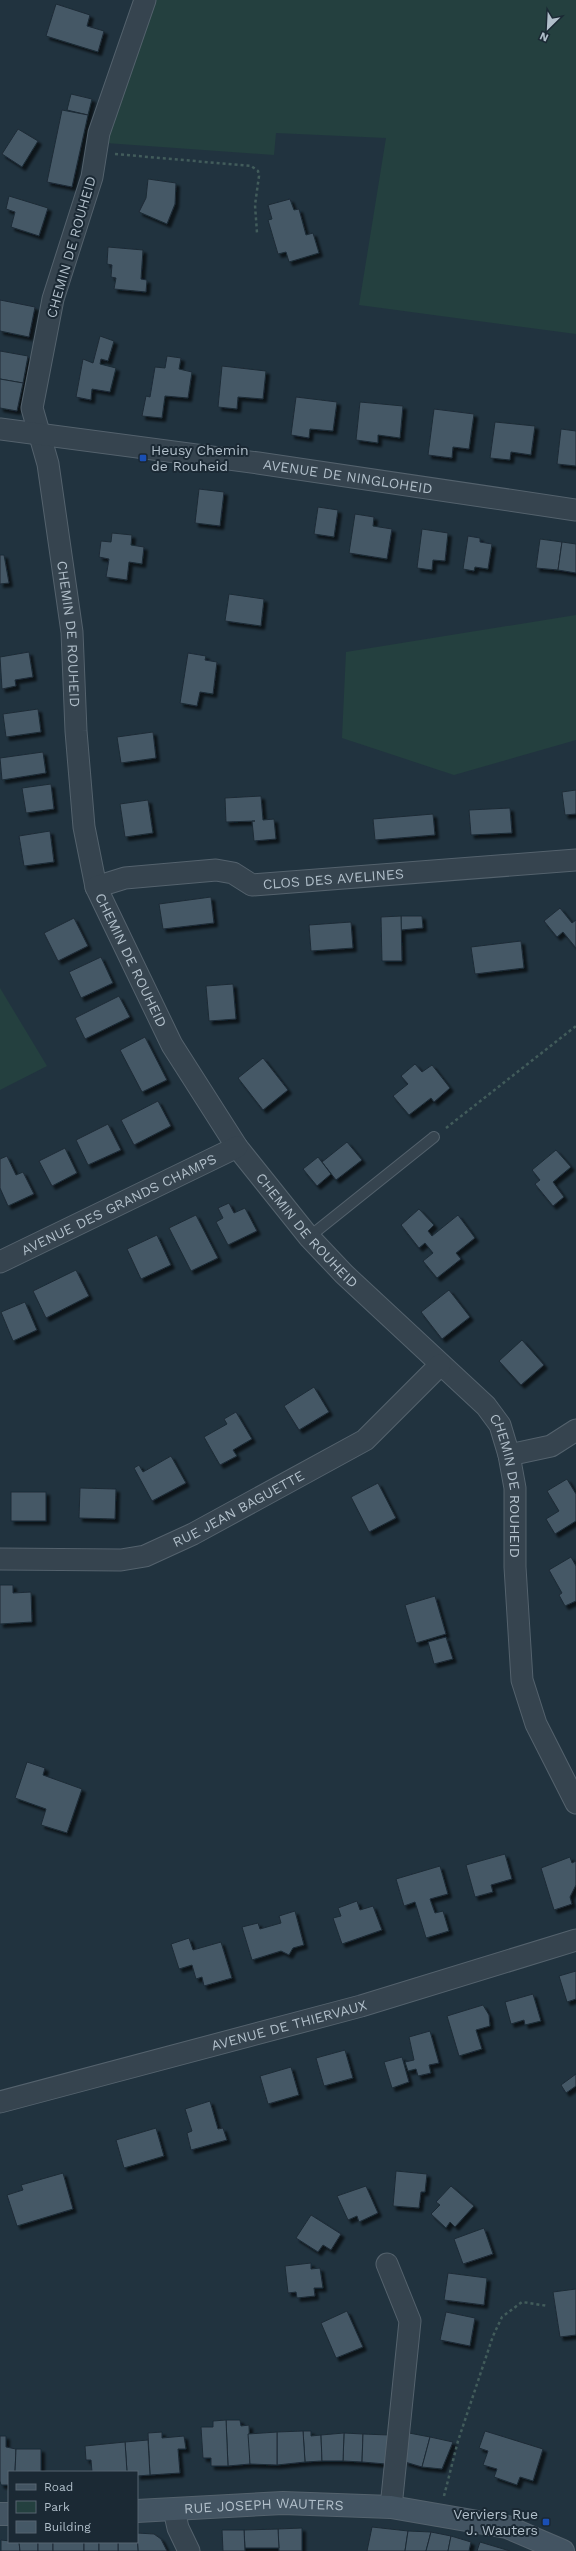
<svg xmlns="http://www.w3.org/2000/svg" width="576" height="2551" viewBox="0 0 576 2551" font-family="'Work Sans',sans-serif">
	<style>
		.green { fill: #24403f }
		.building { fill: #455866; stroke: #1d2b36; filter: url(#shadow) }
		.lines { fill: none; stroke-linecap: round; stroke-linejoin: round }
		.lane-casing { stroke: #54626d; stroke-width: 12 }
		.street-casing { stroke: #54626d; stroke-width: 23 }
		.secondary-casing { stroke: #54626d; stroke-width: 24 }
		.path { stroke: #425c5b; stroke-width: 2.5; stroke-dasharray: 3 3; stroke-linecap: butt }
		.lane { stroke: #36444f; stroke-width: 10 }
		.street { stroke: #36444f; stroke-width: 21 }
		.secondary { stroke: #435462; stroke-width: 22 }
		.transit-dot { fill: #1a4fb4; stroke: #1b2934; stroke-width: 1.5 }
		.labels { text-anchor: middle; dominant-baseline: central; stroke-width: 4; stroke-linejoin: round; paint-order: stroke }
		.street-label { font-size: 14px; fill: #b1bfca; stroke: #1b2934 }
		.poi-label { font-size: 14px; fill: #b1bfca; stroke: #1b2934; text-anchor: start }
	</style>
	<defs>
		<filter id="shadow"><feDropShadow dx="3.5" dy="3.5" stdDeviation="1" flood-color="#0009"/></filter>
	</defs>
	<rect width="100%" height="100%" fill="#21333f"/>
	<g class="green">
		<polygon points="154,0 576,0 576,334 359,305 386,138 276,133 274,155 106,143"/>
		<polygon points="576,615 576,740 454,775 342,738 346,652"/>
		<polygon points="0,988 47,1066 0,1090"/>
	</g>
	<g class="building">
		<polygon points="56,4 90,15 87,26 104,31 98,52 46,36"/>
		<polygon points="71,94 92,99 88,115 67,110"/>
		<polygon points="62,110 88,115 72,187 47,182"/>
		<polygon points="18,129 38,141 22,167 2,154"/>
		<polygon points="148,179 176,183 175,204 167,224 139,212 146,198"/>
		<polygon points="9,196 48,208 39,236 11,227 15,212 6,209"/>
		<polygon points="290,199 294,210 299,209 306,235 313,233 319,253 289,262 286,252 278,254 268,220 272,219 268,205"/>
		<polygon points="108,247 143,250 141,279 147,280 146,292 114,289 116,278 111,277 112,265 107,264"/>
		<polygon points="0,300 35,307 29,337 0,331"/>
		<polygon points="100,336 114,341 108,361 101,359 100,364 116,368 110,392 92,389 91,400 76,397 83,359 93,363"/>
		<polygon points="0,351 28,356 23,383 0,379"/>
		<polygon points="167,356 181,358 179,369 192,372 188,398 165,396 162,418 142,416 146,396 150,397 155,367 165,368"/>
		<polygon points="222,366 266,371 263,399 238,397 237,409 218,407"/>
		<polygon points="0,379 23,383 17,411 0,408"/>
		<polygon points="296,397 337,402 333,431 310,429 309,438 291,435"/>
		<polygon points="360,402 403,406 400,438 378,435 378,443 356,440"/>
		<polygon points="434,409 474,414 469,449 453,447 452,458 428,455"/>
		<polygon points="495,422 535,426 531,455 511,452 510,460 490,458"/>
		<polygon points="561,429 576,431 576,466 557,464"/>
		<polygon points="199,489 224,492 220,526 195,523"/>
		<polygon points="318,507 338,510 334,537 314,534"/>
		<polygon points="355,514 374,517 373,526 392,529 387,559 349,553"/>
		<polygon points="422,529 448,533 445,561 433,560 432,570 417,568"/>
		<polygon points="112,533 132,535 131,545 144,547 142,564 129,562 127,580 106,577 109,559 99,557 101,541 111,542"/>
		<polygon points="468,536 480,538 480,542 492,544 488,569 475,567 474,571 463,569"/>
		<polygon points="540,539 562,542 558,570 536,568"/>
		<polygon points="562,542 576,544 576,573 558,570"/>
		<polygon points="0,555 4,555 9,583 0,584"/>
		<polygon points="229,594 264,599 261,626 225,621"/>
		<polygon points="29,652 33,677 15,680 16,686 2,689 0,657"/>
		<polygon points="188,653 206,656 205,660 217,662 213,694 200,692 197,706 180,703"/>
		<polygon points="38,709 41,732 6,737 3,714"/>
		<polygon points="153,732 156,758 121,763 117,737"/>
		<polygon points="43,752 46,773 2,780 0,758"/>
		<polygon points="51,784 54,809 26,813 22,788"/>
		<polygon points="576,790 576,814 565,815 562,792"/>
		<polygon points="261,796 263,820 274,819 276,839 254,841 252,821 255,821 226,822 225,798"/>
		<polygon points="148,800 153,833 125,837 120,804"/>
		<polygon points="510,808 512,833 471,835 469,810"/>
		<polygon points="433,814 435,835 375,840 373,819"/>
		<polygon points="50,831 54,862 24,866 19,836"/>
		<polygon points="211,897 214,923 163,929 159,904"/>
		<polygon points="560,908 572,923 576,920 576,948 563,932 557,937 544,921"/>
		<polygon points="401,916 422,916 423,928 401,930"/>
		<polygon points="401,916 402,961 382,961 381,917"/>
		<polygon points="74,918 88,946 58,961 44,933"/>
		<polygon points="351,922 353,948 311,951 309,925"/>
		<polygon points="521,941 524,968 475,974 471,947"/>
		<polygon points="101,957 113,983 81,998 69,972"/>
		<polygon points="233,984 236,1019 209,1021 206,986"/>
		<polygon points="119,996 130,1017 85,1039 75,1018"/>
		<polygon points="145,1037 167,1080 142,1092 120,1050"/>
		<polygon points="263,1058 288,1090 263,1110 238,1078"/>
		<polygon points="415,1064 422,1072 432,1065 450,1088 434,1102 431,1098 409,1115 393,1096 408,1084 401,1076"/>
		<polygon points="158,1101 171,1126 134,1145 121,1120"/>
		<polygon points="108,1124 121,1150 88,1165 76,1140"/>
		<polygon points="347,1142 362,1160 336,1180 322,1162"/>
		<polygon points="65,1148 77,1173 52,1186 39,1161"/>
		<polygon points="556,1150 571,1167 553,1182 564,1197 553,1206 535,1184 540,1180 532,1170"/>
		<polygon points="7,1156 16,1175 23,1172 34,1194 8,1206 0,1188 0,1159"/>
		<polygon points="318,1157 331,1174 317,1186 303,1169"/>
		<polygon points="229,1203 234,1213 245,1208 257,1231 228,1245 216,1222 223,1218 218,1208"/>
		<polygon points="419,1209 434,1225 428,1231 432,1236 458,1215 475,1238 456,1253 461,1259 437,1278 423,1261 433,1253 425,1243 419,1248 401,1225"/>
		<polygon points="196,1215 218,1258 191,1271 169,1228"/>
		<polygon points="157,1235 171,1265 141,1279 127,1249"/>
		<polygon points="76,1270 89,1296 46,1318 33,1291"/>
		<polygon points="449,1290 470,1317 442,1339 421,1312"/>
		<polygon points="25,1302 37,1330 13,1341 1,1312"/>
		<polygon points="522,1340 544,1365 521,1385 499,1361"/>
		<polygon points="314,1387 329,1412 299,1430 284,1406"/>
		<polygon points="236,1412 252,1439 233,1450 237,1456 220,1465 204,1437 227,1424 224,1419"/>
		<polygon points="171,1456 186,1483 152,1501 134,1468 139,1465 143,1472"/>
		<polygon points="567,1479 576,1494 576,1521 555,1534 546,1519 559,1511 547,1491"/>
		<polygon points="378,1483 396,1518 369,1532 351,1497"/>
		<polygon points="80,1488 116,1489 115,1519 79,1518"/>
		<rect x="11" y="1492" width="35" height="29"/>
		<polygon points="571,1557 576,1566 576,1601 565,1606 559,1595 562,1593 549,1570"/>
		<polygon points="0,1585 13,1585 13,1593 31,1592 32,1622 0,1624"/>
		<polygon points="435,1596 446,1634 416,1643 405,1605"/>
		<polygon points="446,1637 453,1659 434,1664 428,1642"/>
		<polygon points="27,1762 45,1768 43,1775 82,1789 67,1833 41,1825 46,1809 15,1798"/>
		<polygon points="505,1854 512,1879 491,1885 493,1892 475,1897 466,1865"/>
		<polygon points="570,1857 572,1863 576,1861 576,1885 570,1897 572,1904 554,1910 541,1868"/>
		<polygon points="440,1866 448,1894 430,1899 435,1913 443,1911 449,1931 426,1938 415,1902 404,1906 396,1879"/>
		<polygon points="357,1901 360,1910 373,1906 382,1930 342,1944 333,1918 341,1916 338,1908"/>
		<polygon points="295,1911 304,1945 293,1948 289,1955 281,1951 252,1960 242,1927 258,1923 260,1929 281,1923 279,1916"/>
		<polygon points="189,1938 193,1950 221,1942 232,1978 204,1986 202,1977 196,1979 192,1965 179,1969 171,1944"/>
		<polygon points="576,1971 576,1999 567,2002 559,1976"/>
		<polygon points="533,1994 541,2021 525,2025 524,2020 511,2024 505,2002"/>
		<polygon points="483,2005 489,2015 490,2026 476,2030 482,2049 459,2056 447,2016"/>
		<polygon points="430,2031 439,2063 429,2065 431,2073 418,2076 416,2069 408,2071 405,2062 414,2060 409,2037"/>
		<polygon points="345,2050 353,2078 324,2086 316,2058"/>
		<polygon points="402,2057 409,2082 392,2088 384,2062"/>
		<polygon points="291,2067 299,2095 268,2104 260,2076"/>
		<polygon points="576,2074 576,2086 566,2093 561,2085"/>
		<polygon points="210,2101 218,2129 223,2128 227,2140 191,2150 187,2133 192,2131 185,2109"/>
		<polygon points="156,2128 164,2156 124,2168 116,2140"/>
		<polygon points="396,2171 427,2174 425,2192 421,2192 419,2208 393,2206"/>
		<polygon points="63,2173 73,2209 17,2226 7,2195 23,2190 21,2185"/>
		<polygon points="366,2186 378,2213 359,2222 357,2216 348,2220 337,2196"/>
		<polygon points="451,2186 474,2206 455,2227 450,2222 446,2228 431,2214 440,2205 436,2202"/>
		<polygon points="311,2215 341,2234 331,2250 323,2245 318,2252 296,2238"/>
		<polygon points="484,2228 493,2254 463,2264 454,2239"/>
		<polygon points="311,2263 311,2269 320,2268 323,2288 314,2288 315,2296 297,2298 296,2292 288,2293 285,2266"/>
		<polygon points="448,2273 487,2278 484,2305 444,2300"/>
		<polygon points="576,2289 576,2335 560,2337 553,2292"/>
		<polygon points="347,2311 363,2347 336,2358 321,2323"/>
		<polygon points="446,2312 475,2318 470,2346 440,2340"/>
		<polygon points="226,2420 240,2420 241,2426 249,2425 250,2464 228,2466"/>
		<polygon points="226,2420 228,2466 211,2466 211,2458 203,2458 201,2427 213,2427 213,2421"/>
		<polygon points="303,2431 311,2431 311,2436 321,2435 322,2461 305,2462"/>
		<polygon points="303,2431 305,2462 277,2465 277,2432"/>
		<polygon points="485,2431 543,2449 533,2481 520,2477 517,2485 494,2477 497,2469 483,2465 488,2451 479,2448"/>
		<polygon points="162,2432 162,2438 184,2436 186,2449 178,2449 180,2473 150,2475 148,2433"/>
		<polygon points="277,2432 277,2465 250,2464 248,2434"/>
		<polygon points="344,2433 363,2434 362,2462 343,2461"/>
		<polygon points="344,2433 343,2461 322,2461 321,2435"/>
		<polygon points="409,2433 430,2437 422,2467 405,2462"/>
		<polygon points="363,2434 389,2435 386,2464 362,2462"/>
		<polygon points="0,2436 6,2436 6,2447 16,2449 15,2472 9,2472 9,2485 1,2485 0,2481"/>
		<polygon points="430,2437 453,2442 442,2469 422,2467"/>
		<polygon points="148,2440 150,2475 137,2476 137,2472 127,2472 125,2442"/>
		<polygon points="125,2442 127,2472 92,2472 91,2460 86,2460 85,2446"/>
		<polygon points="16,2449 41,2449 41,2472 15,2472"/>
		<polygon points="372,2527 408,2531 405,2551 367,2551"/>
		<polygon points="302,2528 302,2551 279,2551 278,2529"/>
		<polygon points="278,2529 279,2548 245,2548 244,2530"/>
		<polygon points="222,2530 244,2530 245,2551 223,2551"/>
		<polygon points="408,2531 431,2532 426,2551 405,2551"/>
		<polygon points="431,2532 451,2536 448,2551 426,2551"/>
		<polygon points="137,2533 154,2534 161,2539 167,2551 138,2551"/>
		<polygon points="137,2534 138,2551 118,2551 118,2542 137,2542"/>
		<polygon points="451,2536 471,2542 469,2551 448,2551"/>
		<polygon points="1,2540 19,2542 20,2551 1,2551"/>
		<polygon points="19,2542 38,2542 38,2551 20,2551"/>
		<rect x="38" y="2542" width="15" height="9"/>
		<rect x="53" y="2542" width="31" height="9"/>
		<rect x="84" y="2542" width="15" height="9"/>
		<rect x="99" y="2542" width="19" height="9"/>
		<polygon points="480,2542 510,2551 477,2551"/>
	</g>
	<g class="lines">
		<g class="lane-casing">
			<polyline id="lane" points="309,1237 434,1137"/>
		</g>
		<g class="street-casing">
			<g id="street">
				<path id="s1" d="M145,0L99,133L92,177L53,299L32,408L48,464L72,632L76,731L84,827L96,887L172,1045L237,1147L309,1237L344,1274L486,1406L500,1425L509,1455L515,1488V1567L522,1680L536,1724L576,1803"/>
				<path id="s2" d="M0,429L258,463L576,510"/>
				<path id="s3" d="M96,887L125,878L216,870L233,873L252,885L576,860"/>
				<path id="s4" d="M0,1262L237,1147"/>
				<polyline points="509,1455 551,1446 576,1430"/>
				<path id="s5" d="M0,1559L121,1560L145,1556L193,1534L365,1440L440,1365"/>
				<path id="s6" d="M0,2102L361,2006L576,1940"/>
				<polyline points="387,2264 410,2321 391,2507"/>
				<polyline points="174,2510 178,2528 189,2551"/>
			</g>
		</g>
		<g class="secondary-casing">
			<g id="secondary">
				<path id="s7" d="M137,2511L283,2503L391,2507L507,2527L563,2551"/>
				<polyline points="0,2514 9,2514"/>
			</g>
		</g>
		<g class="path">
			<polyline points="115,154 251,166 258,171 259,176 255,205 257,233"/>
			<polyline points="446,1128 576,1026"/>
			<polyline points="444,2496 458,2441 493,2336 502,2317 522,2302 548,2306"/>
		</g>
		<use href="#lane" class="lane"/>
		<use href="#street" class="street"/>
		<use href="#secondary" class="secondary"/>
	</g>
	<g class="transit-dot">
		<rect x="139" y="454" width="8" height="8" rx="2"/>
		<rect x="542" y="2518" width="8" height="8" rx="2"/>
	</g>
	<g class="labels">
		<g class="street-label">
			<text transform="translate(71 247) rotate(-74)">CHEMIN DE ROUHEID</text>
			<text stroke="none"><textPath href="#s2" startOffset="351">AVENUE DE NINGLOHEID</textPath></text>
			<text stroke="none"><textPath href="#s1" startOffset="654">CHEMIN DE ROUHEID</textPath></text>
			<text stroke="none"><textPath href="#s3" startOffset="243">CLOS DES AVELINES</textPath></text>
			<text stroke="none"><textPath href="#s1" startOffset="990">CHEMIN DE ROUHEID</textPath></text>
			<text stroke="none"><textPath href="#s4" startOffset="132">AVENUE DES GRANDS CHAMPS</textPath></text>
			<text stroke="none"><textPath href="#s1" startOffset="1314">CHEMIN DE ROUHEID</textPath></text>
			<text stroke="none"><textPath href="#s1" startOffset="1650">CHEMIN DE ROUHEID</textPath></text>
			<text stroke="none"><textPath href="#s5" startOffset="250">RUE JEAN BAGUETTE</textPath></text>
			<text stroke="none"><textPath href="#s6" startOffset="299">AVENUE DE THIERVAUX</textPath></text>
			<text stroke="none"><textPath href="#s7" startOffset="127">RUE JOSEPH WAUTERS</textPath></text>
		</g>
		<g class="poi-label">
			<text x="151" y="450">Heusy Chemin<tspan x="151" dy="16">de Rouheid</tspan></text>
			<text x="538" y="2514" text-anchor="end">Verviers Rue<tspan x="538" dy="16">J. Wauters</tspan></text>
		</g>
	</g>
	<rect x="8" y="2471" width="130" height="72" fill="#1b2934" stroke="#576570"/>
	<rect x="16" y="2484" width="20" height="6" fill="#435462" stroke="#576570"/>
	<text x="44" y="2491" font-size="12" fill="#b1bfca">Road</text>
	<rect x="16" y="2501" width="20" height="12" fill="#24403f" stroke="#576570"/>
	<text x="44" y="2511" font-size="12" fill="#b1bfca">Park</text>
	<rect x="16" y="2521" width="20" height="12" fill="#455866" stroke="#576570"/>
	<text x="44" y="2531" font-size="12" fill="#b1bfca">Building</text>
	<g transform="translate(548 28) rotate(204)" stroke="#1b2934" stroke-width="3" paint-order="stroke">
	<path d="M0-3L7 15L0 10L-7 15Z" fill="#b1bfca"/>
	<text y="-6" font-size="11" font-weight="bold" text-anchor="middle" fill="#b1bfca">N</text>
	</g>
</svg>
